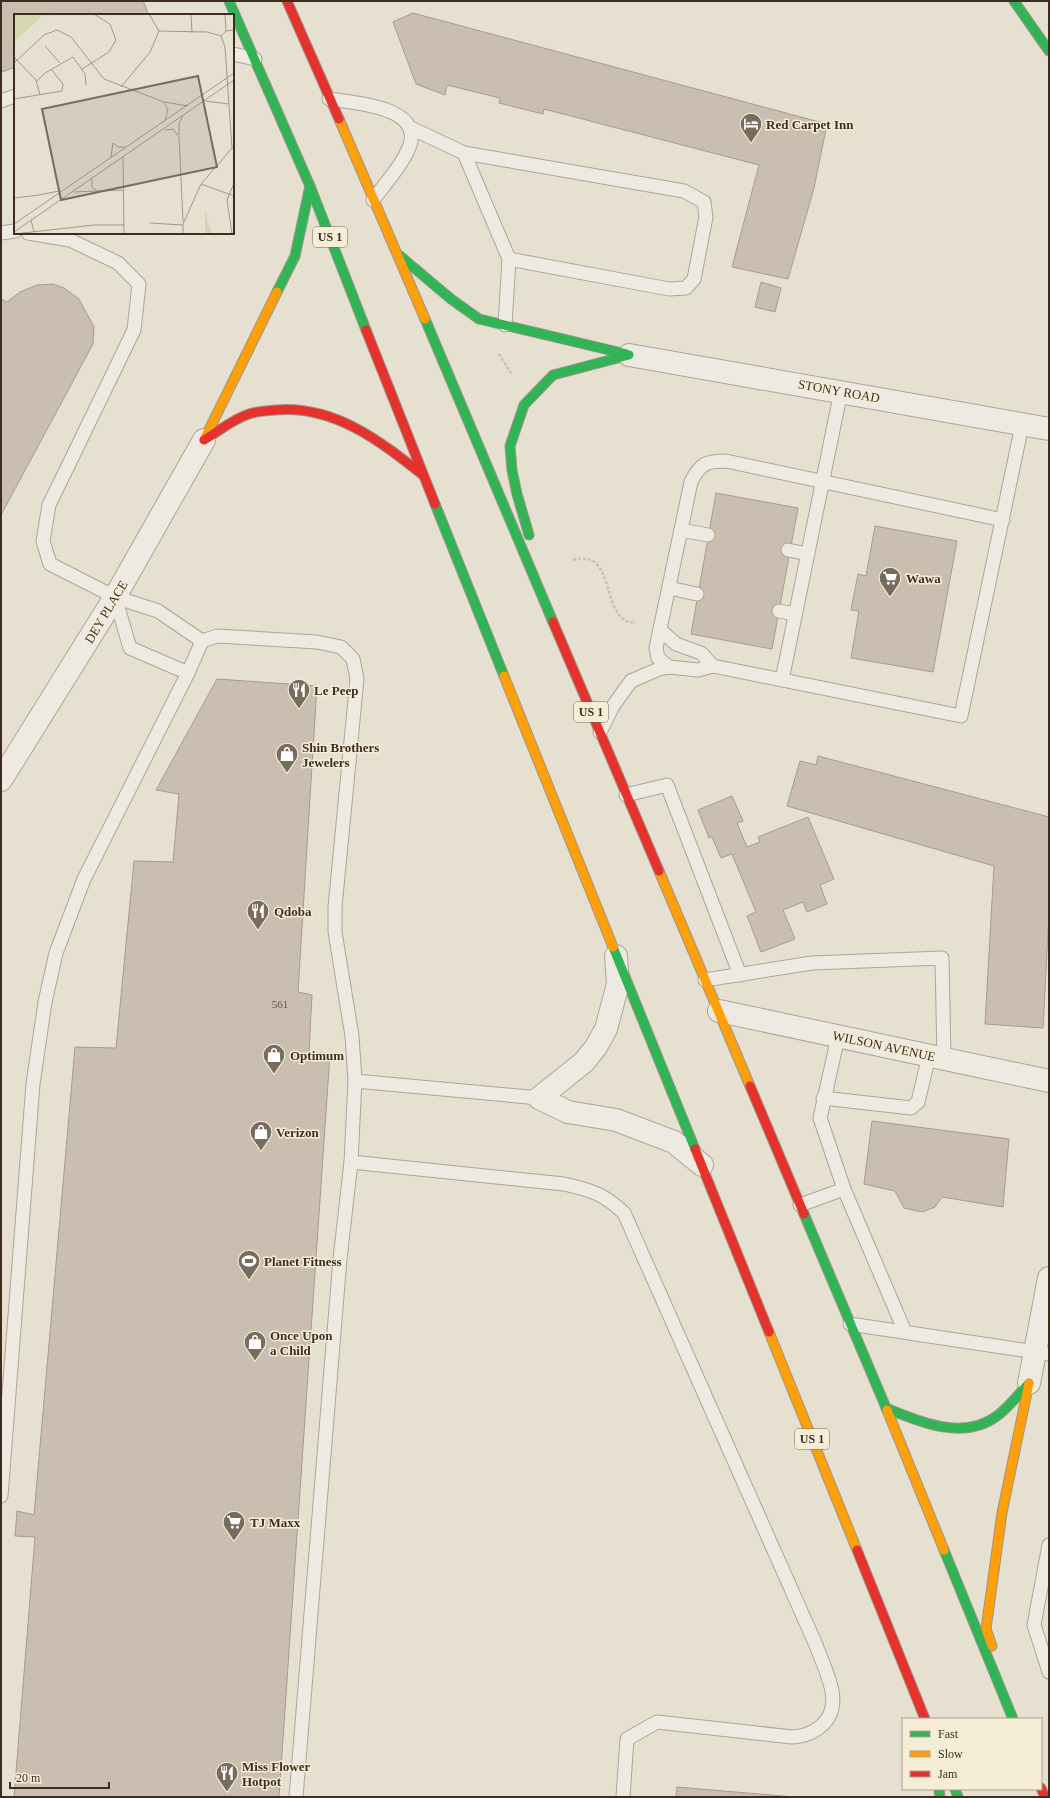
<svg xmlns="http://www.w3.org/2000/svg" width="1050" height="1798" viewBox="0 0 1050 1798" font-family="Georgia,serif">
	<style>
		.building { fill: #cabeb1; stroke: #a79b8f }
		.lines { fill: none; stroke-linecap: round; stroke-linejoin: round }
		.lane-casing { stroke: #aca599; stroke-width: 15 }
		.street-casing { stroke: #aca599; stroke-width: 24 }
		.fast-casing { stroke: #9c9488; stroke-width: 11 }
		.slow-casing { stroke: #9c9488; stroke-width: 11 }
		.jam-casing { stroke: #9c9488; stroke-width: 11 }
		.path { stroke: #c7c1b8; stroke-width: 2.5; stroke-dasharray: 3 2; stroke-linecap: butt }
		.lane { stroke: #eeeae2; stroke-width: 13 }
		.street { stroke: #eeeae2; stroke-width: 22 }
		.fast { stroke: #30b455; stroke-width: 9 }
		.slow { stroke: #ff9f0a; stroke-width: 9 }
		.jam { stroke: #e5322d; stroke-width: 9 }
		.labels { text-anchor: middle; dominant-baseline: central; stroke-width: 3; stroke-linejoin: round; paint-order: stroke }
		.number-label { font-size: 11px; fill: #605144 }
		.shield { fill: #f6edd7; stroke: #746757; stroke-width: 1 }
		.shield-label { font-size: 12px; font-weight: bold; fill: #3c2d20 }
		.poi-label { font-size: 13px; font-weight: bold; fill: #3c2d20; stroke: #f6edd7; text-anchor: start }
		.street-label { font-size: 13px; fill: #3c2d20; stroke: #f6edd7 }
		.inset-road { fill: none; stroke: #a2988a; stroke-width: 1 }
		.view { fill: #786c5e; fill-opacity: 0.15; stroke: #786c5e; stroke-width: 2 }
		.inset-edge { fill: none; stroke: #3c2d20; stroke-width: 2 }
	</style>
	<rect width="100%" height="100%" fill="#e6e0d0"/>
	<g class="building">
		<polygon points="1,1 143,1 148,13 144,15 15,15 15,67 3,72 1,67"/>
		<polygon points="413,13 827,124 814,188 788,279 732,267 759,165 544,109 543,114 499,103 500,98 447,85 445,95 416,84 393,22"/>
		<polygon points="761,282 781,288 775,312 755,307"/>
		<polygon points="53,284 64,288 79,299 94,327 93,344 1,515 1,299 7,302 20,292 37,285"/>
		<polygon points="716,493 798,508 772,649 691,634"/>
		<polygon points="875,526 957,541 933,672 851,658 859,611 851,610 858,574 866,576"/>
		<polygon points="217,679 317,686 298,992 312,995 309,1052 330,1054 279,1797 14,1797 35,1537 15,1536 17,1511 34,1515 75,1047 116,1048 134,861 173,862 179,794 156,790"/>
		<polygon points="818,756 1049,817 1049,915 1043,1028 985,1024 994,866 787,806 800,761 816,765"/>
		<polygon points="732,796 743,821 737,823 747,847 760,842 758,837 808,817 834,879 820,885 827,904 807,912 803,902 783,910 795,939 761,952 747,916 756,912 732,854 721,858 712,837 709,838 698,810"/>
		<polygon points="872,1121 1009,1139 1003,1207 942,1197 935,1207 922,1212 904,1208 895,1191 864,1184"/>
		<polygon points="677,1787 794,1797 676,1797"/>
	</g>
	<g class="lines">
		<g class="lane-casing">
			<g id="lane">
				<polyline points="233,54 255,59"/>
				<path d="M329,99C356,103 430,107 407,152C399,169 384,185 373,200"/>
				<polyline points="1,101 15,96"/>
				<polyline points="411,128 464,153 509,259 505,325"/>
				<polyline points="464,153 684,191 704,202 706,217 694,279 686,288 669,289 509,259"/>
				<polyline points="1,233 15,231"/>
				<polyline points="28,233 70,240 118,263 139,284 134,330 49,505 43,541 50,564 115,597 158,611 202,641"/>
				<polyline points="681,530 708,535"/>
				<polyline points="788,550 808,554"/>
				<polyline points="669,588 697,594"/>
				<polyline points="115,597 130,648 188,673"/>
				<polyline points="779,611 795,614"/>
				<polyline points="660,630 676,644 701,653 713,666"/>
				<path d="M669,667L658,658L656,648L691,482C700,463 707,461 726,461L1003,520"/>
				<polyline points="782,680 841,391"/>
				<polyline points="600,732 613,706 631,681 659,669 669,667 698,670 713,666 961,716 1022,425"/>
				<polyline points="626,795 667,785 740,975"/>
				<polyline points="705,980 812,963 942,958 944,1059"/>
				<polyline points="838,1037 820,1118 844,1189"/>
				<polyline points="355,1081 539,1098"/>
				<polyline points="823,1098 911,1108 918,1102 929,1056"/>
				<path d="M351,1162L564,1184C591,1190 604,1194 624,1213L816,1645C825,1671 846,1705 821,1726C812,1734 803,1736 792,1737L657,1722L627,1739L623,1797"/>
				<polyline points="800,1205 844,1189 905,1332"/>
				<polyline points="850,1324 1049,1354"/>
				<polyline points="1,1496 33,1084 45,1002 56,953 84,879 188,673 202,641 217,636 317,642 341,647 353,659 357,679 335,907 335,932 352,1036 355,1081 351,1162 340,1259 296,1797"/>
				<polyline points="1049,1545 1034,1625 1049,1672"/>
			</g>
		</g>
		<g class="street-casing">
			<g id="street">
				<polyline points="629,355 1049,429"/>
				<polyline points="1,780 115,597 204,440"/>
				<polyline points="616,956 618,984 606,1029 596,1047 584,1062 539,1098 568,1112 616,1120 674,1142 702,1165"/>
				<polyline points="719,1011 1049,1081"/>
				<polyline points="1029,1383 1049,1278"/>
			</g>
		</g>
		<g class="fast-casing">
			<g id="fast">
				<polyline points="229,1 310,186 366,330"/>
				<polyline points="1014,1 1049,51"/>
				<polyline points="400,256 451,299 479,319 626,354"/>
				<polyline points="277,292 295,256 310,186"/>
				<polyline points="425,319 553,622"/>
				<polyline points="435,504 504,676"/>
				<polyline points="529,535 517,494 512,470 510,446 524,405 553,375 629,355"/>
				<polyline points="613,947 695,1149"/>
				<polyline points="804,1214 887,1410"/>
				<path d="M886,1408C920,1422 963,1441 997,1416C1009,1407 1019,1394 1029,1383"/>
				<polyline points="944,1550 1013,1719"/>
				<polyline points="939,1789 940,1797"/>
				<polyline points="955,1789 958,1797"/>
			</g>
		</g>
		<g class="slow-casing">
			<g id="slow">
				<polyline points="339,119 425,319"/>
				<polyline points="204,440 277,292"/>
				<polyline points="504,676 613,947"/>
				<polyline points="659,871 750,1086"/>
				<polyline points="769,1332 857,1550"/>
				<polyline points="887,1410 944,1550"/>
				<polyline points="992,1646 986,1629 1002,1513 1029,1383"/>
			</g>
		</g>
		<g class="jam-casing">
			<g id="jam">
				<polyline points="287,1 339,119"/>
				<polyline points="366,330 435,504"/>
				<path d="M204,440C219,431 233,419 249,414C257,411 267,411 276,410C334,405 380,441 423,475"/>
				<polyline points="553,622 659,871"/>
				<polyline points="750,1086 804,1214"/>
				<polyline points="695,1149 769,1332"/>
				<polyline points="857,1550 925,1719"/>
				<polyline points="1041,1788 1045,1797"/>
			</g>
		</g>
		<g class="path">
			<polyline points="499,354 512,375"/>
			<path d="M573,560C612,549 603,602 622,618C625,622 632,622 636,623"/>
		</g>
		<use href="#lane" class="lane"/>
		<use href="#street" class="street"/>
		<use href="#fast" class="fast"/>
		<use href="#slow" class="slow"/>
		<use href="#jam" class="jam"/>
	</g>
	<defs>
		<g id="hotel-pin" transform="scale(1.15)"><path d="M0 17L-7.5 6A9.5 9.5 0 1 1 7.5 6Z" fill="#786c5e" stroke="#f6edd7"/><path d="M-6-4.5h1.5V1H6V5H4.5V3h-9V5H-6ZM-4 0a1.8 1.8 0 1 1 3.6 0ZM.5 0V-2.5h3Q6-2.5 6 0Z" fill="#fff"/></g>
		<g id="supermarket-pin" transform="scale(1.15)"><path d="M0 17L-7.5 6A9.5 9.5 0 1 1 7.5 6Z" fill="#786c5e" stroke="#f6edd7"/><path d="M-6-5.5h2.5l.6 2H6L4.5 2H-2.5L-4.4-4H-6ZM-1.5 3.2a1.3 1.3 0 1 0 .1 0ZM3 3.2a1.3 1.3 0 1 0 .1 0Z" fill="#fff"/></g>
		<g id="restaurant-pin" transform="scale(1.15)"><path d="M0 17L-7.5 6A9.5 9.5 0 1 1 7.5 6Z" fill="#786c5e" stroke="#f6edd7"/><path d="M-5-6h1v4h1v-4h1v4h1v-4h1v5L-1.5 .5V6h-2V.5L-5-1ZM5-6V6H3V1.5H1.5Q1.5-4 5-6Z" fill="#fff"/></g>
		<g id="shop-pin" transform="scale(1.15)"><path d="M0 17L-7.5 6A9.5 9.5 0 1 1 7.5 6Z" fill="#786c5e" stroke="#f6edd7"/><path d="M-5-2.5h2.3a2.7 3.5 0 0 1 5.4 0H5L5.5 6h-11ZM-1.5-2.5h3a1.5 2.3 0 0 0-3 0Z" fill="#fff"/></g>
		<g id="stadium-pin" transform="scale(1.15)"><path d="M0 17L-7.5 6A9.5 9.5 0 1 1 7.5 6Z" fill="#786c5e" stroke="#f6edd7"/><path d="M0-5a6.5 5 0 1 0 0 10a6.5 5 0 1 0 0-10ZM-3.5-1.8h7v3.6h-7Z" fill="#fff"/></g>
	</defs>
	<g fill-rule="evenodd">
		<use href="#hotel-pin" x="751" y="124"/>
		<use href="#supermarket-pin" x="890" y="578"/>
		<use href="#restaurant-pin" x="299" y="690"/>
		<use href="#shop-pin" x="287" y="754"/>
		<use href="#restaurant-pin" x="258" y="911"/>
		<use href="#shop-pin" x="274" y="1055"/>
		<use href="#shop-pin" x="261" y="1132"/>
		<use href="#stadium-pin" x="249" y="1261"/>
		<use href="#shop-pin" x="255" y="1342"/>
		<use href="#supermarket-pin" x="234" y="1522"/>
		<use href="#restaurant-pin" x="227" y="1773"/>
	</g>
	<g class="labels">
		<g class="number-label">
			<text x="280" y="1004">561</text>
		</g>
		<g class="shield">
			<rect x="313" y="227" width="34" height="20" rx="3"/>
			<rect x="574" y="702" width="34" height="20" rx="3"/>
			<rect x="795" y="1429" width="34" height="20" rx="3"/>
		</g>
		<g class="shield-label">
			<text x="330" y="237">US 1</text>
			<text x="591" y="712">US 1</text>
			<text x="812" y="1439">US 1</text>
		</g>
		<g class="poi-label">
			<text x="766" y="124">Red Carpet Inn</text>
			<text x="906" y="578">Wawa</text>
			<text x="314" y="690">Le Peep</text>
			<text x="302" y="747">Shin Brothers<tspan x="302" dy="15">Jewelers</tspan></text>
			<text x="274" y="911">Qdoba</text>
			<text x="290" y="1055">Optimum</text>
			<text x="276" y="1132">Verizon</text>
			<text x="264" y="1261">Planet Fitness</text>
			<text x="270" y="1335">Once Upon<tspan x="270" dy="15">a Child</tspan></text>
			<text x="250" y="1522">TJ Maxx</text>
			<text x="242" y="1766">Miss Flower<tspan x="242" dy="15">Hotpot</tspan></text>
		</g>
		<g class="street-label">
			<text transform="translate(839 391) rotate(10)">STONY ROAD</text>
			<text transform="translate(106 612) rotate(-59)">DEY PLACE</text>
			<text transform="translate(884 1046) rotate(12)">WILSON AVENUE</text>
		</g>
	</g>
	<g transform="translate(14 14)">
		<rect width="220" height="220" fill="#e6e0d0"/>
		<path d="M0,0H53L28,2L0,28ZM191,196L196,214L198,220H191Z" fill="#d6d6b2"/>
		<path class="inset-road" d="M135,0L145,17M177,0L178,19M211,0L212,17M145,17L193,18L207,22L212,17L220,16M207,22L211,33L218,134M31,32L46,49M0,43L22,66L26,81M0,49L30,21L43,16L57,23L90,65L150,88M68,55L95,38L102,26L96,10L80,0M23,67L31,59L59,43L71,60L72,71M107,73L136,38L145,17M0,85L48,77L49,70L37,55M191,87L215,90M150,88L174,92M150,88L154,96L151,106M151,116L159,115L165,123M165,121V109L169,102M165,123L169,207M99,129L104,133H111M97,143L99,129M109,143L110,220M78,165V173L83,177M187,170L220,182M83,177L109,176M60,178L83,177M25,181L45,177M0,184L25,181M17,206L20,218M136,209L169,211M0,210L220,59M0,218L220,66M0,220L80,211H110M169,220V210L187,170L220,132M218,220L213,186L220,169"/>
		<path class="view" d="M184,62L203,153L47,186L28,95Z"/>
		<rect width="220" height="220" class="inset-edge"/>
	</g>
	<rect width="1050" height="1798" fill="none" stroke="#3c2d20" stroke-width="4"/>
	<rect x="902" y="1718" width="140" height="72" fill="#f6edd7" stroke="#aca08e"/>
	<rect x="910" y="1731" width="20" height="6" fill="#30b455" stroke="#aca08e"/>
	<text x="938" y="1738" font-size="12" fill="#3c2d20">Fast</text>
	<rect x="910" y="1751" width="20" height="6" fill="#ff9f0a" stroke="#aca08e"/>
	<text x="938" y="1758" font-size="12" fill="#3c2d20">Slow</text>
	<rect x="910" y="1771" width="20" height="6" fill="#e5322d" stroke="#aca08e"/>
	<text x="938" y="1778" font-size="12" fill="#3c2d20">Jam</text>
	<path d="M10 1782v6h99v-6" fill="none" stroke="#3c2d20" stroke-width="2"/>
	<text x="16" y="1782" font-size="12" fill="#3c2d20" stroke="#f6edd7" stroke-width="3" paint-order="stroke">20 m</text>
</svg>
